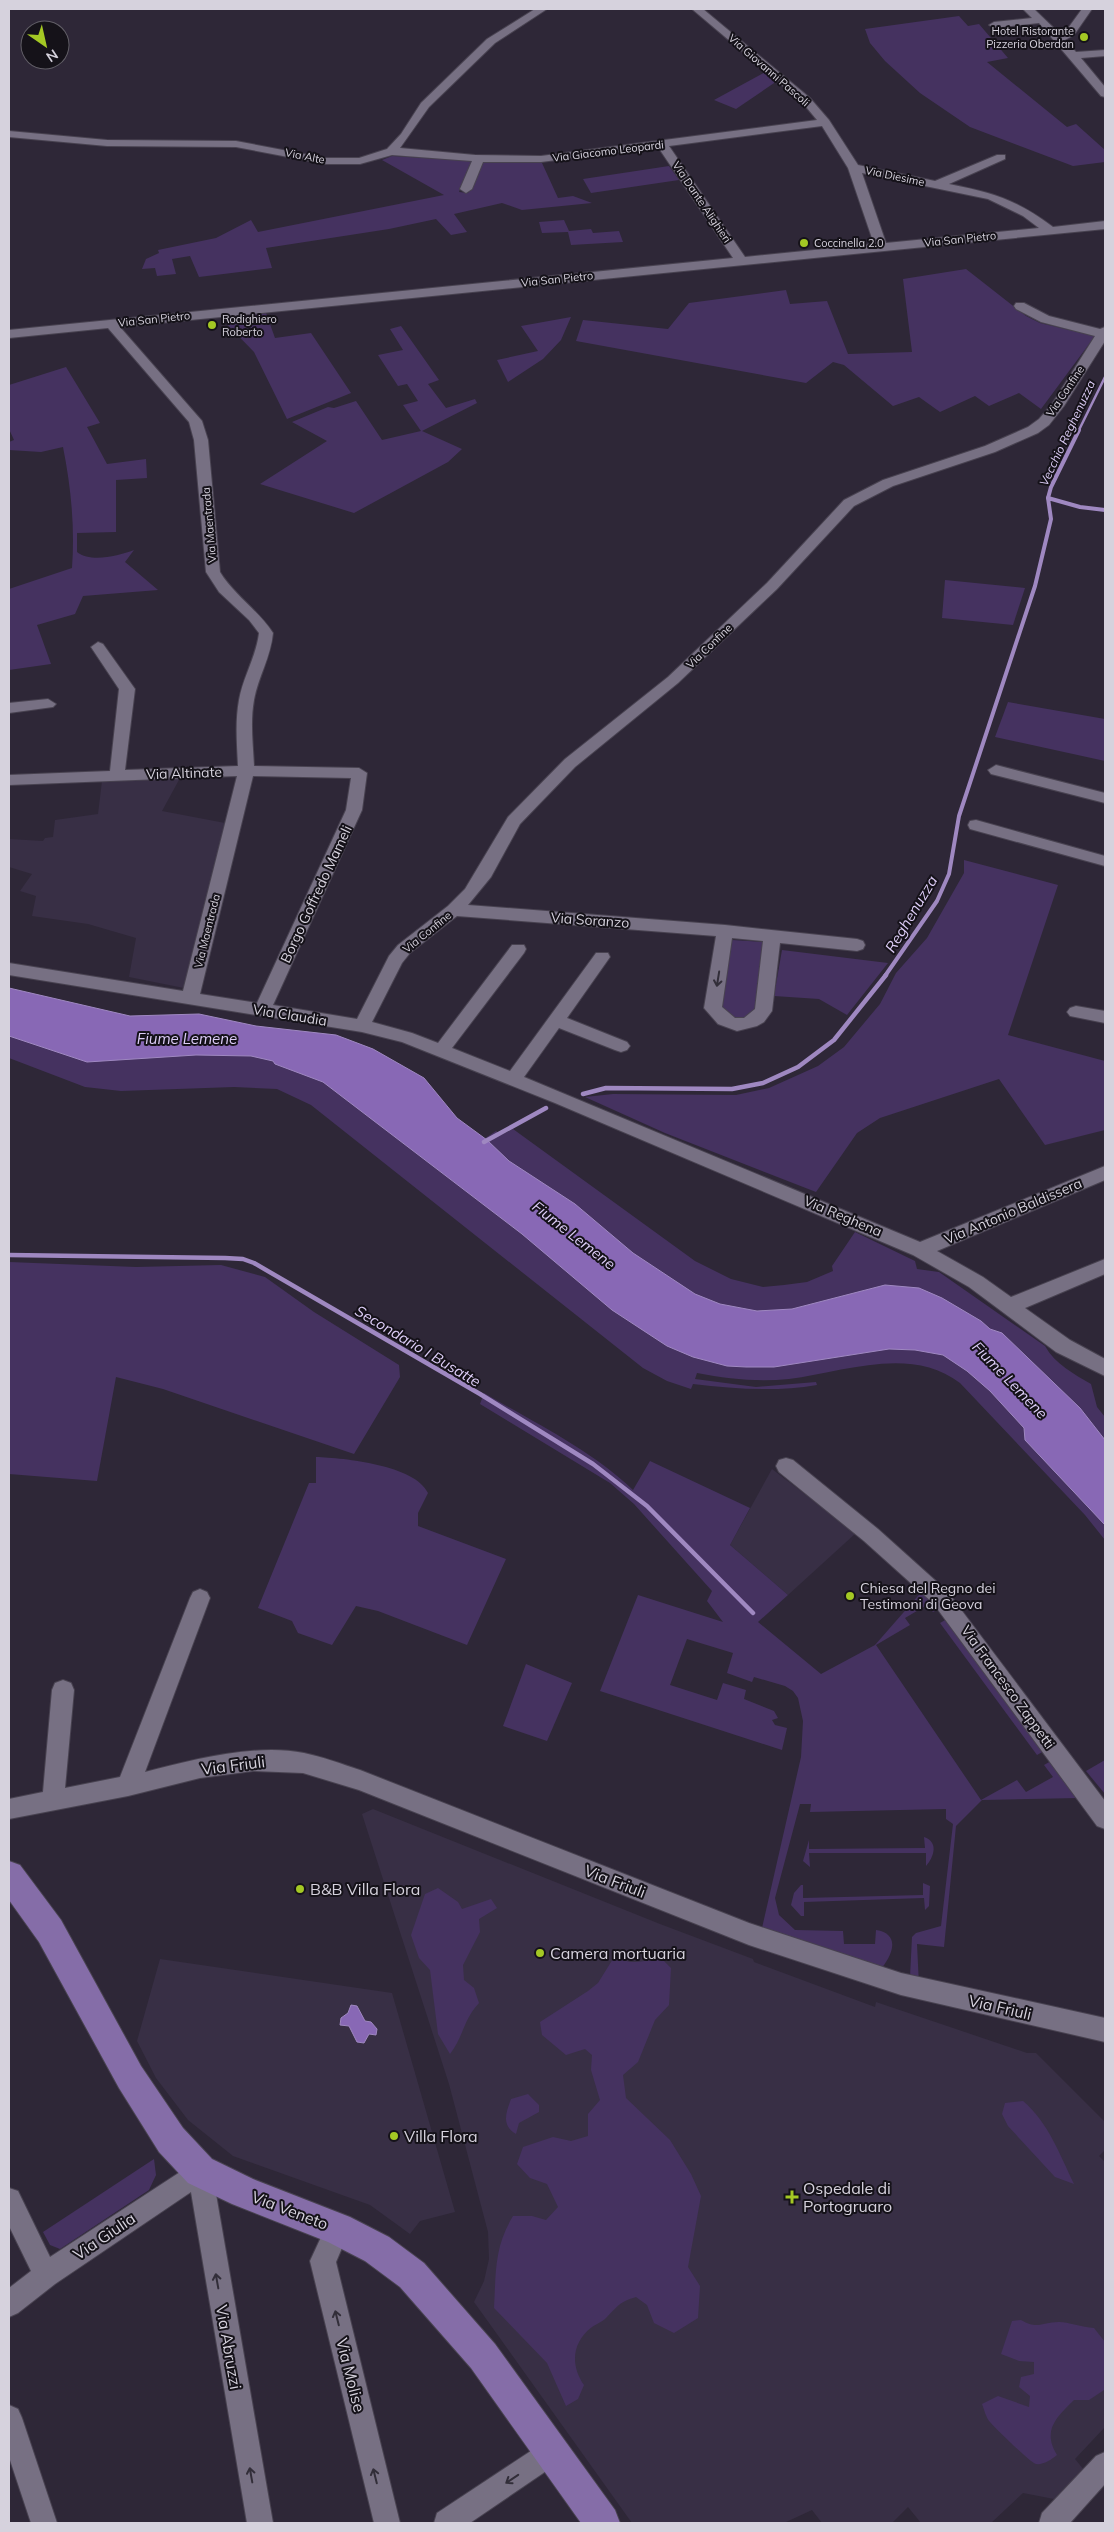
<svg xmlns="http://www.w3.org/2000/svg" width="1114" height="2532" viewBox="0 0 1114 2532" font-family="Mulish,sans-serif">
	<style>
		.built { fill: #382f45 }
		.green { fill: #453260 }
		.water { fill: #8868b5; stroke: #9f88c1 }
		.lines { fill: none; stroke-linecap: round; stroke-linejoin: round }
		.stream-far2 { stroke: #9f88c1; stroke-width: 2.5 }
		.stream-far1 { stroke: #9f88c1; stroke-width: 4 }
		.stream { stroke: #9f88c1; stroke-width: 4.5 }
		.minor-casing { stroke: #484250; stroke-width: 2 }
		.major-casing { stroke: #484250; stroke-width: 2 }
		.minor { fill: #777083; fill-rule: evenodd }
		.major { fill: #856da8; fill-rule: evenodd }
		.oneway { stroke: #322e39 }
		.poi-dot { fill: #a4c824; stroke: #151219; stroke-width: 2 }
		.labels { text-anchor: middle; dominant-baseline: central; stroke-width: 4; stroke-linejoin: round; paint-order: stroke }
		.far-poi-label { font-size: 11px; fill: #d6d2dd; stroke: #151219; text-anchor: start }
		.far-street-label { font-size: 11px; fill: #d6d2dd; stroke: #151219 }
		.far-water-label { font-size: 12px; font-style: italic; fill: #ddcdf7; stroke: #151219 }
		.street-label { font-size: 14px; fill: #d6d2dd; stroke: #151219 }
		.poi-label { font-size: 14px; fill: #d6d2dd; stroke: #151219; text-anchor: start }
		.water-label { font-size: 15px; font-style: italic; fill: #ddcdf7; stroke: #151219 }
		.near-street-label { font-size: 16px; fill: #d6d2dd; stroke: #151219 }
		.near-poi-label { font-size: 16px; fill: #d6d2dd; stroke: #151219; text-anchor: start }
	</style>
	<rect width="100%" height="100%" fill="#2e2737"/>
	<g class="built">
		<polygon points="180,778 162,811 225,823 184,988 129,977 136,938 88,924 32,916 36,896 20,891 32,874 9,867 9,839 43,841 45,838 53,837 55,820 98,814 102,781"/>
		<polygon points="772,1469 856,1533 788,1595 730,1545"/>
		<polygon points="373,1809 660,1924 753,1959 754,1962 875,2007 876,2002 1027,2053 1036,2053 1105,2122 1105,2150 1099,2156 1105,2162 1105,2427 1075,2459 1084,2470 1054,2499 1023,2493 991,2523 921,2523 908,2507 892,2523 822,2523 812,2510 784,2523 632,2523 474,2302 484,2281 489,2259 488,2232 449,2084 362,1814"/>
		<polygon points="160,1959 392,1993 455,2212 420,2221 410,2234 370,2205 233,2156 188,2120 156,2078 137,2041"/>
	</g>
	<g class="green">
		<polygon points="959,16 968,26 979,24 1008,58 987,62 1067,127 1076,124 1105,150 1105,162 1073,166 970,127 920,93 885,61 870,43 865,29"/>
		<polygon points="767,71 777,81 736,109 714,100"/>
		<polygon points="392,156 472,161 459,192 468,193 483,161 542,163 558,198 573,196 592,203 522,210 502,203 454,214 467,232 451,235 436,219 389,229 266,248 272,268 199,277 190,256 172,259 176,274 157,276 155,268 142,269 146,259 159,253 158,250 216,238 251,220 258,232 444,195 382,160"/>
		<polygon points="669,166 679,180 591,193 583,179"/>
		<polygon points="564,220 569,231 591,229 593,233 619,231 623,242 571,245 568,232 542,233 539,222"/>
		<polygon points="966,269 1026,316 1040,323 1095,336 1041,409 1019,393 989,406 975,396 940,412 919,397 893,406 844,365 833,362 806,383 576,341 583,320 668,329 689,303 786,290 790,304 827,301 848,354 912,352 903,279"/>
		<polygon points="266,313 275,338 311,333 351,393 287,419 254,352 220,317"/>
		<polygon points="571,317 561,340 543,359 508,382 497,360 538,351 521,326"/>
		<polygon points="401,326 439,380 428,384 446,408 475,399 477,403 422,431 462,449 448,462 354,513 260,484 327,441 292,422 328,407 334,408 356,401 382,440 421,431 403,405 418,401 407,384 398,386 378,355 403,350 390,329"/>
		<path d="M66,367L100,423L87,427L107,464L146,459L147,478L116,480V532L77,533V552C91,563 118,556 134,550L125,562L158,590L83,596L75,614L37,625L51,664L9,670V589L72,568C75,527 71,487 63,447L41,452L9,450V442L14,440L9,429V385Z"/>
		<polygon points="945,580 1025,588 1013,625 942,618"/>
		<polygon points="1008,702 1105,719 1105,761 995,737"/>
		<polygon points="964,860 1058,885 1008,1035 1105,1061 1105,1130 1045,1145 999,1079 880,1118 857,1133 816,1192 665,1133 585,1097 613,1094 736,1095 769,1088 818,1066 844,1047 880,1004 896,973 927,938 964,873"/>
		<polygon points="732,940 764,942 757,1011 745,1021 728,1017 722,1007"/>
		<polygon points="782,950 888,963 847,1015 819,999 774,996"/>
		<path d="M9,1000L131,1034L228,1025L472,1147L496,1131L501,1135L513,1129L695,1261L731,1279L763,1287L784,1285L807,1282L833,1271L832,1266L855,1232L915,1261L917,1269L939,1272L1045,1346C1055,1364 1074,1374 1091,1384L1097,1407L1105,1417V1540L1085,1515L960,1383C911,1345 843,1372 789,1379C757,1382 728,1379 697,1373L695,1379L756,1387L816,1382L817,1385C776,1392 734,1389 693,1384L691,1389L667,1381L643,1368L311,1105L277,1089L234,1087L121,1091L85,1087L9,1058Z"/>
		<polygon points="9,1262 136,1267 221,1265 265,1277 314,1312 399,1365 400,1377 354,1454 163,1389 116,1377 97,1481 9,1474"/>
		<path d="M484,1393C535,1423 590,1449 633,1490L650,1461L750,1508L730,1545L788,1595L758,1622L821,1674L875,1645L924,1589L939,1609L933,1612L927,1605L905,1618L910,1625L876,1645L981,1800L1017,1780L1026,1792L1053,1777L1044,1765L1051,1761L1079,1798L982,1800L956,1826L944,1947L917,1944L919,1985L910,1977L912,1937L916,1933L941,1926L953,1824L946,1819V1809L810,1812L811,1804H800L775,1898L779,1915L795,1930L843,1931L844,1944H875L876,1930C902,1934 892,1957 879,1971L762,1928L801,1757L803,1721L798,1698L793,1691L785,1686L754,1677L752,1682L727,1673L733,1653L687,1639L670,1685L717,1700L723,1683L746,1690L744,1699L774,1711L778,1718L772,1720L775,1725L787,1728L782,1750L600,1691L638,1595L723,1622L707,1601L712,1591L634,1504L610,1483L480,1404Z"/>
		<path d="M316,1457C344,1458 415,1465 428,1493L418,1513V1526L506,1559L467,1645L378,1611L356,1606L332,1645L298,1633L292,1621L258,1608L309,1483H316Z"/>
		<polygon points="947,1619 1044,1751 1037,1755 940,1623"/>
		<polygon points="526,1664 572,1683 547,1741 503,1726"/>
		<polygon points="1105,1760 1105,1794 1086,1771"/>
		<path d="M924,1837C939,1842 934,1857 926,1866V1853H809L810,1867L803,1861L809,1840V1849L925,1848Z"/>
		<polygon points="923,1883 930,1886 929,1906 925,1910 924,1898 804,1902 804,1916 801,1916 791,1905 794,1893 801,1885 803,1885 803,1898 923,1895"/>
		<path d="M438,1888L458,1902L462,1909L491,1899L497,1908L479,1919L480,1932L463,1965L464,1980L474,1988L479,2003C463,2020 464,2036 450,2054L438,2034L430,1970L419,1958L411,1935L425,1894Z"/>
		<path d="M616,1954C629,1968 645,1960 661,1958L671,1968L669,2005L655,2020L638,2062L623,2075L626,2098L670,2140L691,2174L701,2196L688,2267L700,2286L698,2318L674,2333L654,2323L647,2305L636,2297C619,2302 618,2306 605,2319C602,2322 596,2324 592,2327C572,2342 570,2365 584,2385L578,2399L566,2406L547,2363L494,2308C496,2273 494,2247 513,2216H532L546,2220L558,2207L547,2184L530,2178L517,2164L523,2147L553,2137L571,2141L588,2136V2114L600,2100L591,2070L592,2055L585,2049L566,2055L542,2035L540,2022L588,1991L598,1983Z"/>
		<path d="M528,2094L539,2105V2112L519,2123L516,2134C501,2125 506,2113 511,2099Z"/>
		<path d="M1023,2101C1048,2122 1060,2155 1074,2184L1055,2177L1008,2126L1002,2114L1005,2103Z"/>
		<polygon points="154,2159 156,2175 149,2190 60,2249 50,2245 43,2232"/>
		<path d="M1021,2320C1038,2330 1042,2322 1059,2322C1068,2322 1082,2327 1094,2328L1105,2342L1104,2390L1089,2400H1074C1056,2418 1042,2430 1057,2455C1051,2460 1043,2465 1036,2464C1031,2463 995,2428 990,2422C986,2418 984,2409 982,2404L998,2396L1029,2407L1030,2396L1019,2387L1021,2377L1034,2374V2362L1019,2361L1001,2354L1012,2321Z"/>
	</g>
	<g class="water">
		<polygon points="9,988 130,1016 199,1014 256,1026 336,1035 373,1049 424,1078 457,1118 487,1140 509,1161 575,1204 633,1253 695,1294 720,1304 757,1311 792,1309 885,1285 919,1288 942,1298 981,1321 990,1329 1002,1333 1080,1408 1105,1440 1105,1525 1025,1440 1024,1428 990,1391 967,1371 943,1355 915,1350 889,1349 774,1367 746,1367 727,1366 693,1357 667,1346 612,1310 522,1234 323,1082 275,1064 273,1061 251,1056 196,1055 87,1062 9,1036"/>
		<polygon points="351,2005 357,2006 365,2021 371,2022 377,2029 376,2035 369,2034 364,2043 357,2042 349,2026 340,2025 341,2018 348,2013"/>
	</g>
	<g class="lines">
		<polyline class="stream-far2" points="1078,432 1105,377"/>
		<g class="stream-far1">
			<polyline points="1048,498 1051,487 1079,430"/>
			<polyline points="885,976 937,901 949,874 959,816 1035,586 1051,519 1048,498 1080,507 1105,510"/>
		</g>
		<g class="stream">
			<polyline points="583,1094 606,1088 732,1089 763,1083 798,1067 834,1040 886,975"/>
			<polyline points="484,1142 546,1108"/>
			<polyline points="9,1255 225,1258 243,1259 254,1263 480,1394 593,1464 647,1506 753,1613"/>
		</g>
		<g class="minor-casing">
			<g id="minor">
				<path d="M535,9H547L495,43L429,107L400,148L475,155L541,156L817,120L802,102L692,9H703L810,98L829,120L858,165L935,181L997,155H1005V159L949,184C994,193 1015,199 1053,227L1105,221V229L120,327L202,421L208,440L220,572C234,595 258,610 273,633C271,657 258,677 254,700C250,722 253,744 254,766L359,768L367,773L362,810L273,1005L357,1019L389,956L398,945L448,906L465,889L508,817L565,759L668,677L767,583L844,500L883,480L985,446L1028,427L1039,419L1052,404L1095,336L1041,322L1016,309L1014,306L1016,303H1024L1049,316L1100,329L1105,327V341L1064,406L1049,425L1038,433L995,452L893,486L854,506L777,589L678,683L575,767L520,824L491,877L468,905L725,925L857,939L863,941L865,945L863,949L857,951L780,943L772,1011L764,1022L757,1026L737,1031L718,1024L704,1008L716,936L457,916L410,953L402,963L372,1022L412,1033L438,1043L512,945H524L526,949L524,953L452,1048L510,1071L596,953H608L610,957L567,1018L627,1042L630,1046L627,1050L621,1052L615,1050L559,1028L524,1077L920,1242L1105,1166V1180L937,1251L983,1277L1011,1297L1105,1259V1274L1025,1308L1070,1340L1105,1359V1376L1056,1352L969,1287L913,1255L555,1103L402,1042L362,1032L9,975V963L183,991L237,776L9,785V775L110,771L119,689L91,647L98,642L103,644L135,689L125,770L238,766C237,744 235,722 239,700C243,677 256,657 259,633L249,620L219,592L206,572L194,440L189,422L108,328L9,338V330L733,258L658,147L541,162H483L472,189L466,193L460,189L472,161L392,155L360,164H325L236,147L107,146L9,137V131L107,140L236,141L325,158H359L387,149L401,134L421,103L487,39ZM822,126L848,168L874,244L745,257L669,146ZM862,173L988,199L1023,216L1039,228L886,243ZM253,776L351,778L346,810L257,1003L200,994ZM732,938L763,941L755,1009L744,1018H735L722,1007Z"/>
				<polygon points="1023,9 1034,9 1060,34 1066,31 1082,9 1092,9 1074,35 1065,40 1076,52 1105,50 1105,56 1081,58 1105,87 1105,97 1101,96 1039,23 994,28 989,25 994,22 1032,18"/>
				<polygon points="48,699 56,704 53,707 9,713 9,703"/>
				<polygon points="996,765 1105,793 1105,803 991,774 988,770"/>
				<polygon points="976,820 1105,856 1105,866 970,829 968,825 970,821"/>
				<polygon points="1076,1006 1105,1011 1105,1023 1070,1016 1067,1012 1070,1008"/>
				<polygon points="786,1458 793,1460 878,1529 947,1591 1105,1801 1105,1829 1097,1826 933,1603 864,1541 779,1472 776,1466 779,1460"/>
				<path d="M200,1589L207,1592L210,1598L145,1772C191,1760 256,1743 304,1753C323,1757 342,1764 360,1770L749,1923L901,1973L1105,2018V2042L901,1995L749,1945L359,1790L303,1773L253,1771L200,1778L128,1796L9,1819V1799L43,1792L52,1690L55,1683L63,1680L71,1683L74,1690L65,1788L120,1777L190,1598L193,1592Z"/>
				<polygon points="200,2159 209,2162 212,2171 273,2523 247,2523 191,2192 55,2284 18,2313 9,2317 9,2288 31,2271 9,2226 9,2188 18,2191 50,2257"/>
				<polygon points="338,2217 347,2220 350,2229 336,2262 400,2523 374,2523 310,2261 329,2220"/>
				<polygon points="9,2405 18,2409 22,2418 57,2523 31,2523 9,2457"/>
				<polygon points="552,2439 561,2443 565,2452 561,2461 470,2523 434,2523 437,2513 543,2443"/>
				<polygon points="1105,2452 1105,2484 1070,2523 1039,2523 1042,2513 1096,2456"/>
			</g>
		</g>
		<g class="major-casing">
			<polygon id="major" points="9,1861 20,1865 61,1920 141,2066 183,2128 212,2159 253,2179 350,2217 389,2237 424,2263 495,2344 615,2510 620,2523 581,2523 471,2368 400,2287 365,2261 328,2242 232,2204 188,2183 159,2152 119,2088 39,1942 9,1900"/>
		</g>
		<use href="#minor" class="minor"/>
		<use href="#major" class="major"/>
	</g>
	<defs><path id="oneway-shaft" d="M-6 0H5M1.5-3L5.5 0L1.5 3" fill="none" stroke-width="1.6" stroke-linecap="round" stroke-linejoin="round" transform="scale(1.25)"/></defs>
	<g class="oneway">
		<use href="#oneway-shaft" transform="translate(718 979) rotate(99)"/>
		<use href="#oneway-shaft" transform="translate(217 2281) rotate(-100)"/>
		<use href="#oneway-shaft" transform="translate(337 2318) rotate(-104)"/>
		<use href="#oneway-shaft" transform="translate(251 2475) rotate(-100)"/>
		<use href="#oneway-shaft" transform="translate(375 2476) rotate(-104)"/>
		<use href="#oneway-shaft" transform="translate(512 2479) rotate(146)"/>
	</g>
	<g class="poi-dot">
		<circle cx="1084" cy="37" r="5"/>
		<circle cx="804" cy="243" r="5"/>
		<circle cx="212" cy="325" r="5"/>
		<circle cx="850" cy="1596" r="5"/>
		<circle cx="300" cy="1889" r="5"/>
		<circle cx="540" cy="1953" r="5"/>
		<circle cx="394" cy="2136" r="5"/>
		<path d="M789.5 2189.5h5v5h5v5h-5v5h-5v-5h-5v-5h5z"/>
	</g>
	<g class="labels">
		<g class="far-poi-label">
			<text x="1074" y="31" text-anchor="end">Hotel Ristorante<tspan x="1074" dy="13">Pizzeria Oberdan</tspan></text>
			<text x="814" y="243">Coccinella 2.0</text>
			<text x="222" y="319">Rodighiero<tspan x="222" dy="13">Roberto</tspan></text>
		</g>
		<g class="far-street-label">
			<text transform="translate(769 70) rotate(41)">Via Giovanni Pascoli</text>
			<text transform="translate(608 151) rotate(-7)">Via Giacomo Leopardi</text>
			<text transform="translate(305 156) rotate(11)">Via Alte</text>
			<text transform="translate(895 176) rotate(12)">Via Diesime</text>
			<text transform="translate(702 202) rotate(56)">Via Dante Alighieri</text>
			<text transform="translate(960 239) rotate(-6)">Via San Pietro</text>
			<text transform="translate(557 279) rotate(-6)">Via San Pietro</text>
			<text transform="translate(154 319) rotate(-6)">Via San Pietro</text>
			<text transform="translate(1065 391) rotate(-56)">Via Confine</text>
			<text transform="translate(209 525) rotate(-95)">Via Maentrada</text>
			<text transform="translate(709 646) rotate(-44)">Via Confine</text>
			<text transform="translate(207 931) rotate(-76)">Via Maentrada</text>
			<text transform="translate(427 932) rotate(-39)">Via Confine</text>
		</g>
		<g class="far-water-label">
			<text transform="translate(1067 433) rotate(-65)">Vecchio Reghenuzza</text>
		</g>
		<g class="street-label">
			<text transform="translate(184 773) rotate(-2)">Via Altinate</text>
			<text transform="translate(316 894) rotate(-65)">Borgo Goffredo Mameli</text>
			<text transform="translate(590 920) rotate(4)">Via Soranzo</text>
			<text transform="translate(290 1015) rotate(9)">Via Claudia</text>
			<text transform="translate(1013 1211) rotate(-23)">Via Antonio Baldissera</text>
			<text transform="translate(843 1216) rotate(23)">Via Reghena</text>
			<text transform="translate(1008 1687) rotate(54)">Via Francesco Zappetti</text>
		</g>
		<g class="poi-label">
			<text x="860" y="1588">Chiesa del Regno dei<tspan x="860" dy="16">Testimoni di Geova</tspan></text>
		</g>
		<g class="water-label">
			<text transform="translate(911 914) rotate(-59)">Reghenuzza</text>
			<text x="187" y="1038">Fiume Lemene</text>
			<text transform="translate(574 1235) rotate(38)">Fiume Lemene</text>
			<text transform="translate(418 1346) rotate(31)">Secondario I Busatte</text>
			<text transform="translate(1010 1380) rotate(46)">Fiume Lemene</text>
		</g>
		<g class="near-street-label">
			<text transform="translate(233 1765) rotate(-7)">Via Friuli</text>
			<text transform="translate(615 1881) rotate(21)">Via Friuli</text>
			<text transform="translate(1000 2007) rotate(13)">Via Friuli</text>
			<text transform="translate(290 2210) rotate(21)">Via Veneto</text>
			<text transform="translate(104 2236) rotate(-34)">Via Giulia</text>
			<text transform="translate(229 2347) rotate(80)">Via Abruzzi</text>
			<text transform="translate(351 2375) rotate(76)">Via Molise</text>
		</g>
		<g class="near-poi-label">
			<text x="310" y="1889">B&amp;B Villa Flora</text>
			<text x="550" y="1953">Camera mortuaria</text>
			<text x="404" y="2136">Villa Flora</text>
			<text x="803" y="2188">Ospedale di<tspan x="803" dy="18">Portogruaro</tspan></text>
		</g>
	</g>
	<rect width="1114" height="2532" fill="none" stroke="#d6d2dd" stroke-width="20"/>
	<g transform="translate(45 45) rotate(146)"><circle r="24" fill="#151219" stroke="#625f67"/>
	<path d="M0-4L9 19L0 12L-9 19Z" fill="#a4c824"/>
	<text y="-8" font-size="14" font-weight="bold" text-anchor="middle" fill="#d6d2dd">N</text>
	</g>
</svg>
